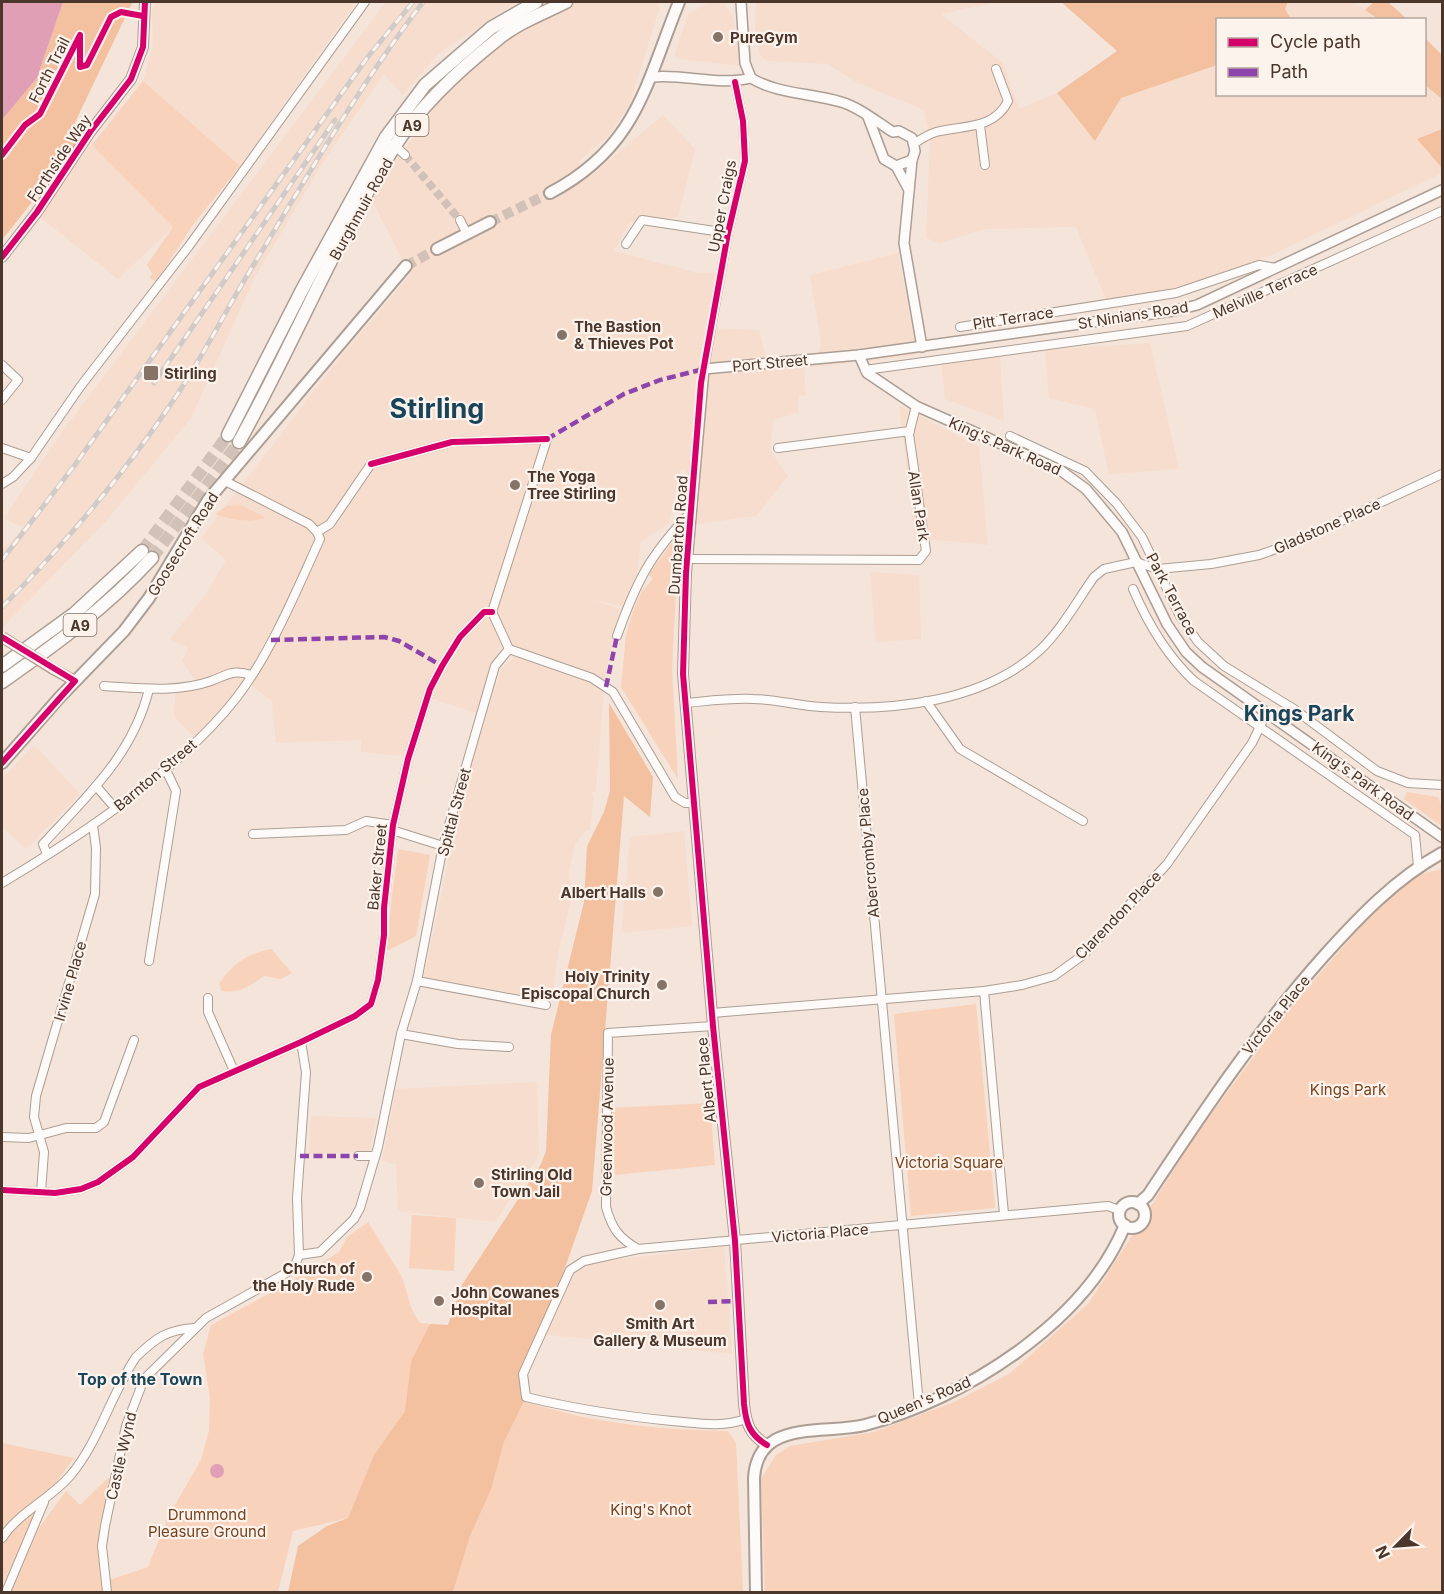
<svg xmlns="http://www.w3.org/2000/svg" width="1444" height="1594" viewBox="0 0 1444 1594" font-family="Inter,sans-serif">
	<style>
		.built { fill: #f7ddcd }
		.green { fill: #f8d2bb }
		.forest { fill: #f3c19f }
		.water { fill: #e19fb6 }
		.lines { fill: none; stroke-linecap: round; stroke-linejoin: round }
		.minor-tunnel { stroke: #d2c1b7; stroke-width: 8; stroke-dasharray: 8 4; stroke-linecap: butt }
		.secondary-tunnel { stroke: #d2c1b7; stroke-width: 10; stroke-dasharray: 10 5; stroke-linecap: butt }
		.primary-tunnel { stroke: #d2c1b7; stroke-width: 12; stroke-dasharray: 12 6; stroke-linecap: butt }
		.minor-casing { stroke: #ac9e94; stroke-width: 10 }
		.tertiary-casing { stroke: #ac9e94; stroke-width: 12 }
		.secondary-casing { stroke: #ac9e94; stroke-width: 14 }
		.primary-casing { stroke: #ac9e94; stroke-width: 15 }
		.minor { stroke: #fdfbf9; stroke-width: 8 }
		.tertiary { stroke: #fdfbf9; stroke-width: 9 }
		.secondary { stroke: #fdfbf9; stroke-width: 10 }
		.primary { stroke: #fdfbf9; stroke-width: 12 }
		.rail-casing { stroke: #d0cbc8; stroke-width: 5 }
		.rail { stroke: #fdf3ed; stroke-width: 3; stroke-dasharray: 9; stroke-linecap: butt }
		.tertiary-bridge-casing { stroke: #ac9e94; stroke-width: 12; stroke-linecap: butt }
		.tertiary-bridge { stroke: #fdfbf9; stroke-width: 9 }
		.quiet { stroke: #8e44ad; stroke-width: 4.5; stroke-dasharray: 9 4.5; stroke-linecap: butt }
		.cycleway-casing { stroke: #fdf3ed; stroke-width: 10 }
		.cycleway { stroke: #d6006c; stroke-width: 6 }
		.poi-dot { fill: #867368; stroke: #fdf3ed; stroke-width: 2 }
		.labels { text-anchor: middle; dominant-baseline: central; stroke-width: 4.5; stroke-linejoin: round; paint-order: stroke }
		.shield { fill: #fdf3ed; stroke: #806f64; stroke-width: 1.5 }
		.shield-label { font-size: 14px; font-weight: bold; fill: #4a362a }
		.poi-label { font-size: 15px; font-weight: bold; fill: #4a362a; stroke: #fdf3ed; text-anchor: start }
		.street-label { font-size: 15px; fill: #4a362a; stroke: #fdf3ed }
		.park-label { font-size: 15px; fill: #76421d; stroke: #fdf3ed }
		.neighbourhood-label { font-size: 16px; font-weight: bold; fill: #19445a; stroke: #fdf3ed }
		.district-label { font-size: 21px; font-weight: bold; fill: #19445a; stroke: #fdf3ed }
		.town-label { font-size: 27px; font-weight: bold; fill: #19445a; stroke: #fdf3ed }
	</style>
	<rect width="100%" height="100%" fill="#f4e4da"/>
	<g class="built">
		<polygon points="156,2 356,2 240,166 143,81 153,44 152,9"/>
		<polygon points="386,2 517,2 439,53 403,95 384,74 323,162 255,277 191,418 106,521 2,628 2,550 24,528 4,518 62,432"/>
		<polygon points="574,2 658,2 660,7 629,106 608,136 578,162 590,177 663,115 695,149 678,217 630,222 614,251 698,273 717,273 708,328 759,330 766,357 819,353 821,342 810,275 898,253 917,355 804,368 806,395 799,396 798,413 773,420 770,450 788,476 756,516 697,524 685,470 681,469 669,523 641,542 637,574 624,607 591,599 620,609 605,676 596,791 591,794 594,798 590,829 584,832 575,844 569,873 572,896 558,954 552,1000 424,978 464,786 474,754 502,667 523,651 500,647 476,713 430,698 412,757 361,752 361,740 276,743 272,701 251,685 200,743 174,717 176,684 196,682 182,661 188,648 170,639 206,594 226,560 201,538 338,360 410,275 372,200 395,162 448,89 503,38"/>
		<polygon points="722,2 733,16 740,66 680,59 674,56 688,14 706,4"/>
		<polygon points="756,2 997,2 941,14 1003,63 1019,109 1057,93 1095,140 1121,98 1217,65 1218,94 1424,94 1425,85 1442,99 1442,129 1417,139 1442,168 1442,173 1265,258 1182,287 1106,300 1076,227 985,229 940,243 926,238 930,142 924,110 858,83 828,64 767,61 761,57 755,34"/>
		<polygon points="1288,2 1353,2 1378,19 1291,19 1285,9"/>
		<polygon points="87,145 92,145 173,227 118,279 40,217"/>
		<polygon points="1150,343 1179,469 1109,474 1095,409 1049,398 1045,350"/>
		<polygon points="1000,357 1004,421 945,399 941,363"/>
		<polygon points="899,405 979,447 988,545 915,538"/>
		<polygon points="870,572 919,575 921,639 876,642"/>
		<polygon points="34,745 80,794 26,849 2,827 2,779"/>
		<polygon points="684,831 692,926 621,933 630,837"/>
		<polygon points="537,1082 539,1155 495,1222 398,1211 396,1164 382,1161 396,1089"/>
		<polygon points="311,1116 376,1118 370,1151 309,1154"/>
		<polygon points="724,1247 732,1354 541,1334 575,1272 596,1262"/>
	</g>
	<g class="green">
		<polygon points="143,81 240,166 192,226 156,282 150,278 152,273 147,265 173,227 92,145"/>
		<path d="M240,505L265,517C253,524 227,519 215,514L227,506Z"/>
		<polygon points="679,533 672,669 678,779 621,687 626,635 634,609 642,591 653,579 649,574"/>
		<polygon points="1407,792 1438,797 1442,807 1442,826 1404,799"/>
		<polygon points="398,849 430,855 416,936 385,952"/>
		<polygon points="1442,869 1442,1592 765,1592 761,1479 776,1455 790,1446 874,1432 954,1402 1009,1374 1089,1303 1198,1132 1286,1013 1380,904 1412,876"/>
		<path d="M271,949L292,973L281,979L264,976C252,985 238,994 222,991L219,984C232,964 247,954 271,949Z"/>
		<polygon points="976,1004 995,1208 911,1216 894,1014"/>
		<polygon points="710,1103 715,1165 615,1175 611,1108"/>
		<polygon points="412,1215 456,1218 454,1271 409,1268"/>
		<polygon points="368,1222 402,1277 412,1310 420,1323 430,1324 411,1361 405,1411 374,1455 348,1518 293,1531 278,1592 11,1592 39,1528 66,1491 80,1505 108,1478 114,1481 105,1526 106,1581 148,1567 168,1517 201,1460 209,1431 210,1398 203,1354 211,1325 289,1283 339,1252 347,1237"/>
		<path d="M522,1400C587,1423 660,1430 728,1431L736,1443L743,1592H453L470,1536L491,1490L504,1442Z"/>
		<polygon points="2,1443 74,1458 43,1500 2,1585"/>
	</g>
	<g class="forest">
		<polygon points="63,2 132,3 69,135 76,146 2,240 2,120 37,78"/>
		<polygon points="1061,2 1288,2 1285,9 1291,19 1218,20 1217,65 1121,98 1095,141 1057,93 1117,51"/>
		<polygon points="1374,2 1388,2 1407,19 1378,19 1365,10"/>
		<polygon points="1424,37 1442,55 1442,99 1425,85"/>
		<polygon points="1442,129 1442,168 1417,139"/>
		<polygon points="609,703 653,777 650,817 624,796 592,1191 556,1293 519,1376 523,1403 504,1442 491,1490 470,1536 453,1592 288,1592 298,1546 327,1526 348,1518 374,1455 405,1411 411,1361 430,1324 448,1325 462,1285 541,1164 546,1151 551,1035 584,902 587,846 604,812 610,791"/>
	</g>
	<g class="water">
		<polygon points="2,2 63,2 37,78 2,120"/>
		<circle cx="217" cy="1471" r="7"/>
	</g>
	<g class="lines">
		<polyline class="minor-tunnel" points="405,155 460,220"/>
		<g class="secondary-tunnel">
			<polyline points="490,222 550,193"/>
			<polyline points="406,266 437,249"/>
		</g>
		<g class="primary-tunnel">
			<polyline points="142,551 228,435"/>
			<polyline points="152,558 239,442"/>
		</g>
		<g class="minor-casing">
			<g id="minor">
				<polyline points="980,125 985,165"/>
				<path d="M915,143C921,139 929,134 936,132C963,125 994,130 1008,101L996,69"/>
				<polyline points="393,144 405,155"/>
				<polyline points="460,220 467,234"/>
				<polyline points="626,244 642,220 728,233"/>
				<polyline points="960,327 1176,293 1259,265 1276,268"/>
				<polyline points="2,365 18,380 2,400"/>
				<polyline points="704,369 728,233 745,161 743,121 735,82"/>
				<polyline points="865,370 1187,326 1442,211"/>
				<polyline points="1010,436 1085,471 1117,504 1142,537 1180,616 1198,642 1224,666 1294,709 1377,771 1408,783 1442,785"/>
				<polyline points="2,448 31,458"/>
				<polyline points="778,448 910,431"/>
				<polyline points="225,481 309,524 317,532"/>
				<polyline points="2,484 13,477 31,458 80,387 189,246 365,2"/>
				<polyline points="317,532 330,524 371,464 452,442 547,439 492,612"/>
				<polyline points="687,559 919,560 926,551 909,434 916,406"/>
				<path d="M1133,589C1148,624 1166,655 1194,681L1415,835L1418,866"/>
				<polyline points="492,612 509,649"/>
				<path d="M617,636C637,580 650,555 691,512"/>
				<polyline points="509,649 592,678 613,692 675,797 685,803 694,803"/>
				<path d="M104,686C139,688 177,693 211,681C227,675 233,669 251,675"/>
				<polyline points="926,701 960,749 1083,821"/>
				<path d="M685,703C708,701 730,698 753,699C776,699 798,706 821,707C894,711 984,702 1040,650C1062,629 1077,601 1094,577L1104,569L1136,562L1158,569L1211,564L1259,555L1296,542L1442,474"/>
				<polyline points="855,707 919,1405"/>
				<polyline points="96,786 115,808"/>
				<polyline points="395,831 443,846"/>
				<polyline points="253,834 346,830 366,821 393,825"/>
				<path d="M47,854L43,844C87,796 133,755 149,689"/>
				<path d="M2,883C79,837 182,768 237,697C271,653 297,589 320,539L317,532"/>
				<polyline points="149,961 176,791 165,768"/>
				<polyline points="417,981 546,1005"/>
				<polyline points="984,991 1004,1214"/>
				<polyline points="208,998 208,1012 234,1071"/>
				<polyline points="712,1013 984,991 1022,985 1054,976 1083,955 1167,864 1252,743 1267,712"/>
				<polyline points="401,1034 458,1044 509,1047"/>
				<polyline points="2,1137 29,1138 66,1128 96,1128 104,1122 134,1040"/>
				<polyline points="358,1156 374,1156"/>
				<polyline points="2,1190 55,1193 81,1189 98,1182 133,1157 199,1087 301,1042 355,1016 371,1004 378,980 384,935 384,908 393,825 408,759 430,689 442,666 460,637 484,612 492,612"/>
				<polyline points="41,1192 44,1152 34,1117 36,1096 95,894 96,848 93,825"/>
				<path d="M638,1249C619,1238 612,1229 606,1207L608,1033L713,1026"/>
				<polyline points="299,1255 320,1252 354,1219 360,1208 378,1147 401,1034 417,981 443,846 495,666 509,649"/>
				<path d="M746,1419C721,1428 697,1423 672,1421C622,1416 575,1409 526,1397L523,1374L570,1270L584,1261L638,1249L1108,1206L1119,1210"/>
				<path d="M2,1538C19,1512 49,1500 70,1476C99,1442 111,1394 136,1357C156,1338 166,1330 194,1328"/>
				<polyline points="6,1592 44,1502"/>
				<polyline points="107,1592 102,1546 105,1526 126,1426 144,1379 206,1318 288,1272 295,1266 299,1255 297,1198 306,1072 301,1042"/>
			</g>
		</g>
		<g class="tertiary-casing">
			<g id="tertiary">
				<path d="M741,2L745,63L751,78C777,94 811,93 841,102C859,107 877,122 893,132L899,131L912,138L915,151L912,160L904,243L922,347"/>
				<path d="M653,77C685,74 719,86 751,78"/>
				<polyline points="868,117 884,159 896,166 912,160"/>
				<polyline points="896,166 909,190"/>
				<polyline points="2,257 37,212 90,132 131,79 143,47 145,2"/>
				<polyline points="859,355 867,373 916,406 1060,470 1086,489 1122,532 1167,624 1186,652 1202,667 1442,837"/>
				<polyline points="53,669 75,681"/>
				<path d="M767,1445C750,1435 746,1424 744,1404L735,1241L713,1026L683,674L686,573L704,369L859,355L1173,311L1197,305L1442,190"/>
			</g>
		</g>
		<g class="secondary-casing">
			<g id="secondary">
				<path d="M550,193C637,147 645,86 679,2"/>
				<polyline points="437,249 490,222"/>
				<polyline points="2,763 59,698 124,631 149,598 208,500 406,266"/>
				<circle cx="1132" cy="1215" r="13"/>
				<path d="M1138,1204L1148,1195C1203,1112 1257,1031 1323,957C1359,917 1395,879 1442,853"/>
				<path d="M756,1592L754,1478C755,1462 761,1448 775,1440C801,1426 837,1432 865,1425C964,1399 1085,1323 1125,1225"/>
			</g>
		</g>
		<g class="primary-casing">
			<g id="primary">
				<polyline points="228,435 302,290 386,137 425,85 491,28 536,2"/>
				<path d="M239,442C293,345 335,241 394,147C420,106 460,69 498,39C517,23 544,13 566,2"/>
				<polyline points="2,666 75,613 142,551"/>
				<path d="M2,682C55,645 107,607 152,558"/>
			</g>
		</g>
		<use href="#minor" class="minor"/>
		<use href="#tertiary" class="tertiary"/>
		<use href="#secondary" class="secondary"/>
		<use href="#primary" class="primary"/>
		<g class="rail-casing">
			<g id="rail">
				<polyline points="154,383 335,120"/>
				<polyline points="2,560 74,466 367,58 413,2"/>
				<path d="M2,607C67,542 124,474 175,398C200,361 220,322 242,284C300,189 356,90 423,2"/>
			</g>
		</g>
		<use href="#rail" class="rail"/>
		<g class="tertiary-bridge-casing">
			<polyline id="tertiary-bridge" points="2,637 53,669"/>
		</g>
		<use href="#tertiary-bridge" class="tertiary-bridge"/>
		<g class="quiet">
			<polyline points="547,439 624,394 660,380 704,369"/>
			<polyline points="271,640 384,637 399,641 442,666"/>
			<polyline points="606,687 617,636"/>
			<polyline points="300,1156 358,1156"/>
			<polyline points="708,1302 738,1301"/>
		</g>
		<g class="cycleway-casing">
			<g id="cycleway">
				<path d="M735,82L743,121L745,161L728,233L701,383L686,573L683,674L713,1026L735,1241L744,1404C746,1424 750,1435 767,1445"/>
				<polyline points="2,155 25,125 40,114 80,35 80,67 87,65 111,17 121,12 143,16"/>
				<polyline points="2,257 37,212 90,132 131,79 143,47 145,2"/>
				<polyline points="371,464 452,442 547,439"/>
				<polyline points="2,637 75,681 2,763"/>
				<polyline points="2,1190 55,1193 81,1189 98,1182 133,1157 199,1087 301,1042 355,1016 371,1004 378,980 384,935 384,908 393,825 408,759 430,689 442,666 460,637 484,612 492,612"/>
			</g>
		</g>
		<use href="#cycleway" class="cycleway"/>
	</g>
	<g class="poi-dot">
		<circle cx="718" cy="37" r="6"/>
		<circle cx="562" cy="335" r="6"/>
		<rect x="143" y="365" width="16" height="16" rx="3"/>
		<circle cx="515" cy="485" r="6"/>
		<circle cx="658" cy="892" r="6"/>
		<circle cx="662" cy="985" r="6"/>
		<circle cx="479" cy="1183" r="6"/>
		<circle cx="367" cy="1277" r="6"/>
		<circle cx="439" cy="1301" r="6"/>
		<circle cx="660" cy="1305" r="6"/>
	</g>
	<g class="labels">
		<g class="shield">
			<rect x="395.5" y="114" width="33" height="22" rx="4.5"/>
			<rect x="63.5" y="614" width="33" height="22" rx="4.5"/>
		</g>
		<g class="shield-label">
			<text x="412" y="125">A9</text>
			<text x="80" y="625">A9</text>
		</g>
		<g class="poi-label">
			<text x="730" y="37">PureGym</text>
			<text x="574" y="326">The Bastion<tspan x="574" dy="17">&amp; Thieves Pot</tspan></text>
			<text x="164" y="373">Stirling</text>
			<text x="527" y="476">The Yoga<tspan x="527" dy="17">Tree Stirling</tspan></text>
			<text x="646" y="892" text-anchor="end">Albert Halls</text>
			<text x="650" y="976" text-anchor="end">Holy Trinity<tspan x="650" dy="17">Episcopal Church</tspan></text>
			<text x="491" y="1174">Stirling Old<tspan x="491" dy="17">Town Jail</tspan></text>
			<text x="355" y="1268" text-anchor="end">Church of<tspan x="355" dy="17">the Holy Rude</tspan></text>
			<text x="451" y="1292">John Cowanes<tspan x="451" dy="17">Hospital</tspan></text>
			<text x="660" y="1323" text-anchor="middle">Smith Art<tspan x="660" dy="17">Gallery &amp; Museum</tspan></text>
		</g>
		<g class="street-label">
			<text transform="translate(49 70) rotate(-63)">Forth Trail</text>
			<text transform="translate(59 158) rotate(-56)">Forthside Way</text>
			<text transform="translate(722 206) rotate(-79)">Upper Craigs</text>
			<text transform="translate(361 209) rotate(-61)">Burghmuir Road</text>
			<text transform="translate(1265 291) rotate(-24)">Melville Terrace</text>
			<text transform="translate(1133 315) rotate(-9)">St Ninians Road</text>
			<text transform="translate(1013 318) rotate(-9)">Pitt Terrace</text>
			<text transform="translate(770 363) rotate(-5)">Port Street</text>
			<text transform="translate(1005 446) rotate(24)">King's Park Road</text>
			<text transform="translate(919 506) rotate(81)">Allan Park</text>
			<text transform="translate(1327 526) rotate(-24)">Gladstone Place</text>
			<text transform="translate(678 535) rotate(-86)">Dumbarton Road</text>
			<text transform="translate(183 544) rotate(-58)">Goosecroft Road</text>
			<text transform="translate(1172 594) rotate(62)">Park Terrace</text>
			<text transform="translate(155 775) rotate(-40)">Barnton Street</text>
			<text transform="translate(1363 781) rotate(36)">King's Park Road</text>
			<text transform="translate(454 812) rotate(-75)">Spittal Street</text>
			<text transform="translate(868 853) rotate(-95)">Abercromby Place</text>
			<text transform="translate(377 867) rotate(-84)">Baker Street</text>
			<text transform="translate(1118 915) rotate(-46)">Clarendon Place</text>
			<text transform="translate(70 981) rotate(-74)">Irvine Place</text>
			<text transform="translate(1276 1015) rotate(-51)">Victoria Place</text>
			<text transform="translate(706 1080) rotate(-96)">Albert Place</text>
			<text transform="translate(607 1127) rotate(-89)">Greenwood Avenue</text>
			<text transform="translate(820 1233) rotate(-5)">Victoria Place</text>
			<text transform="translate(924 1400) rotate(-23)">Queen's Road</text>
			<text transform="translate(121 1456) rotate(-77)">Castle Wynd</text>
		</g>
		<g class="park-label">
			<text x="1348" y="1089">Kings Park</text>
			<text x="949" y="1162">Victoria Square</text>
			<text x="651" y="1509">King's Knot</text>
			<text x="207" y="1514">Drummond<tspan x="207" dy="17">Pleasure Ground</tspan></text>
		</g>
		<g class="neighbourhood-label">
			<text x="140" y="1379">Top of the Town</text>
		</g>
		<g class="district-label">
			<text x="1299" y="713">Kings Park</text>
		</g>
		<g class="town-label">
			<text x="437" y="408">Stirling</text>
		</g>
	</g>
	<rect width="1444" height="1594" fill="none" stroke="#4a362a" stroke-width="6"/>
	<rect x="1216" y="18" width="210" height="78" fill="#fdf3ed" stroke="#b5a79f" stroke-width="1.5"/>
	<rect x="1228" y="38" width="30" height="9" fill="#d6006c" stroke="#b5a79f" stroke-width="1.5"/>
	<text x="1270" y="48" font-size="18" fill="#4a362a">Cycle path</text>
	<rect x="1228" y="68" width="30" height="9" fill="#8e44ad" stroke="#b5a79f" stroke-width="1.5"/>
	<text x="1270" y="78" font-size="18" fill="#4a362a">Path</text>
	<g transform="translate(1396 1546) rotate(245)" stroke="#fdf3ed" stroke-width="4.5" paint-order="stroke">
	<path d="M0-4.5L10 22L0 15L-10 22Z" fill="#4a362a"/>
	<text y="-9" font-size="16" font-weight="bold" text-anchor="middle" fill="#4a362a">N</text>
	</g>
</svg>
